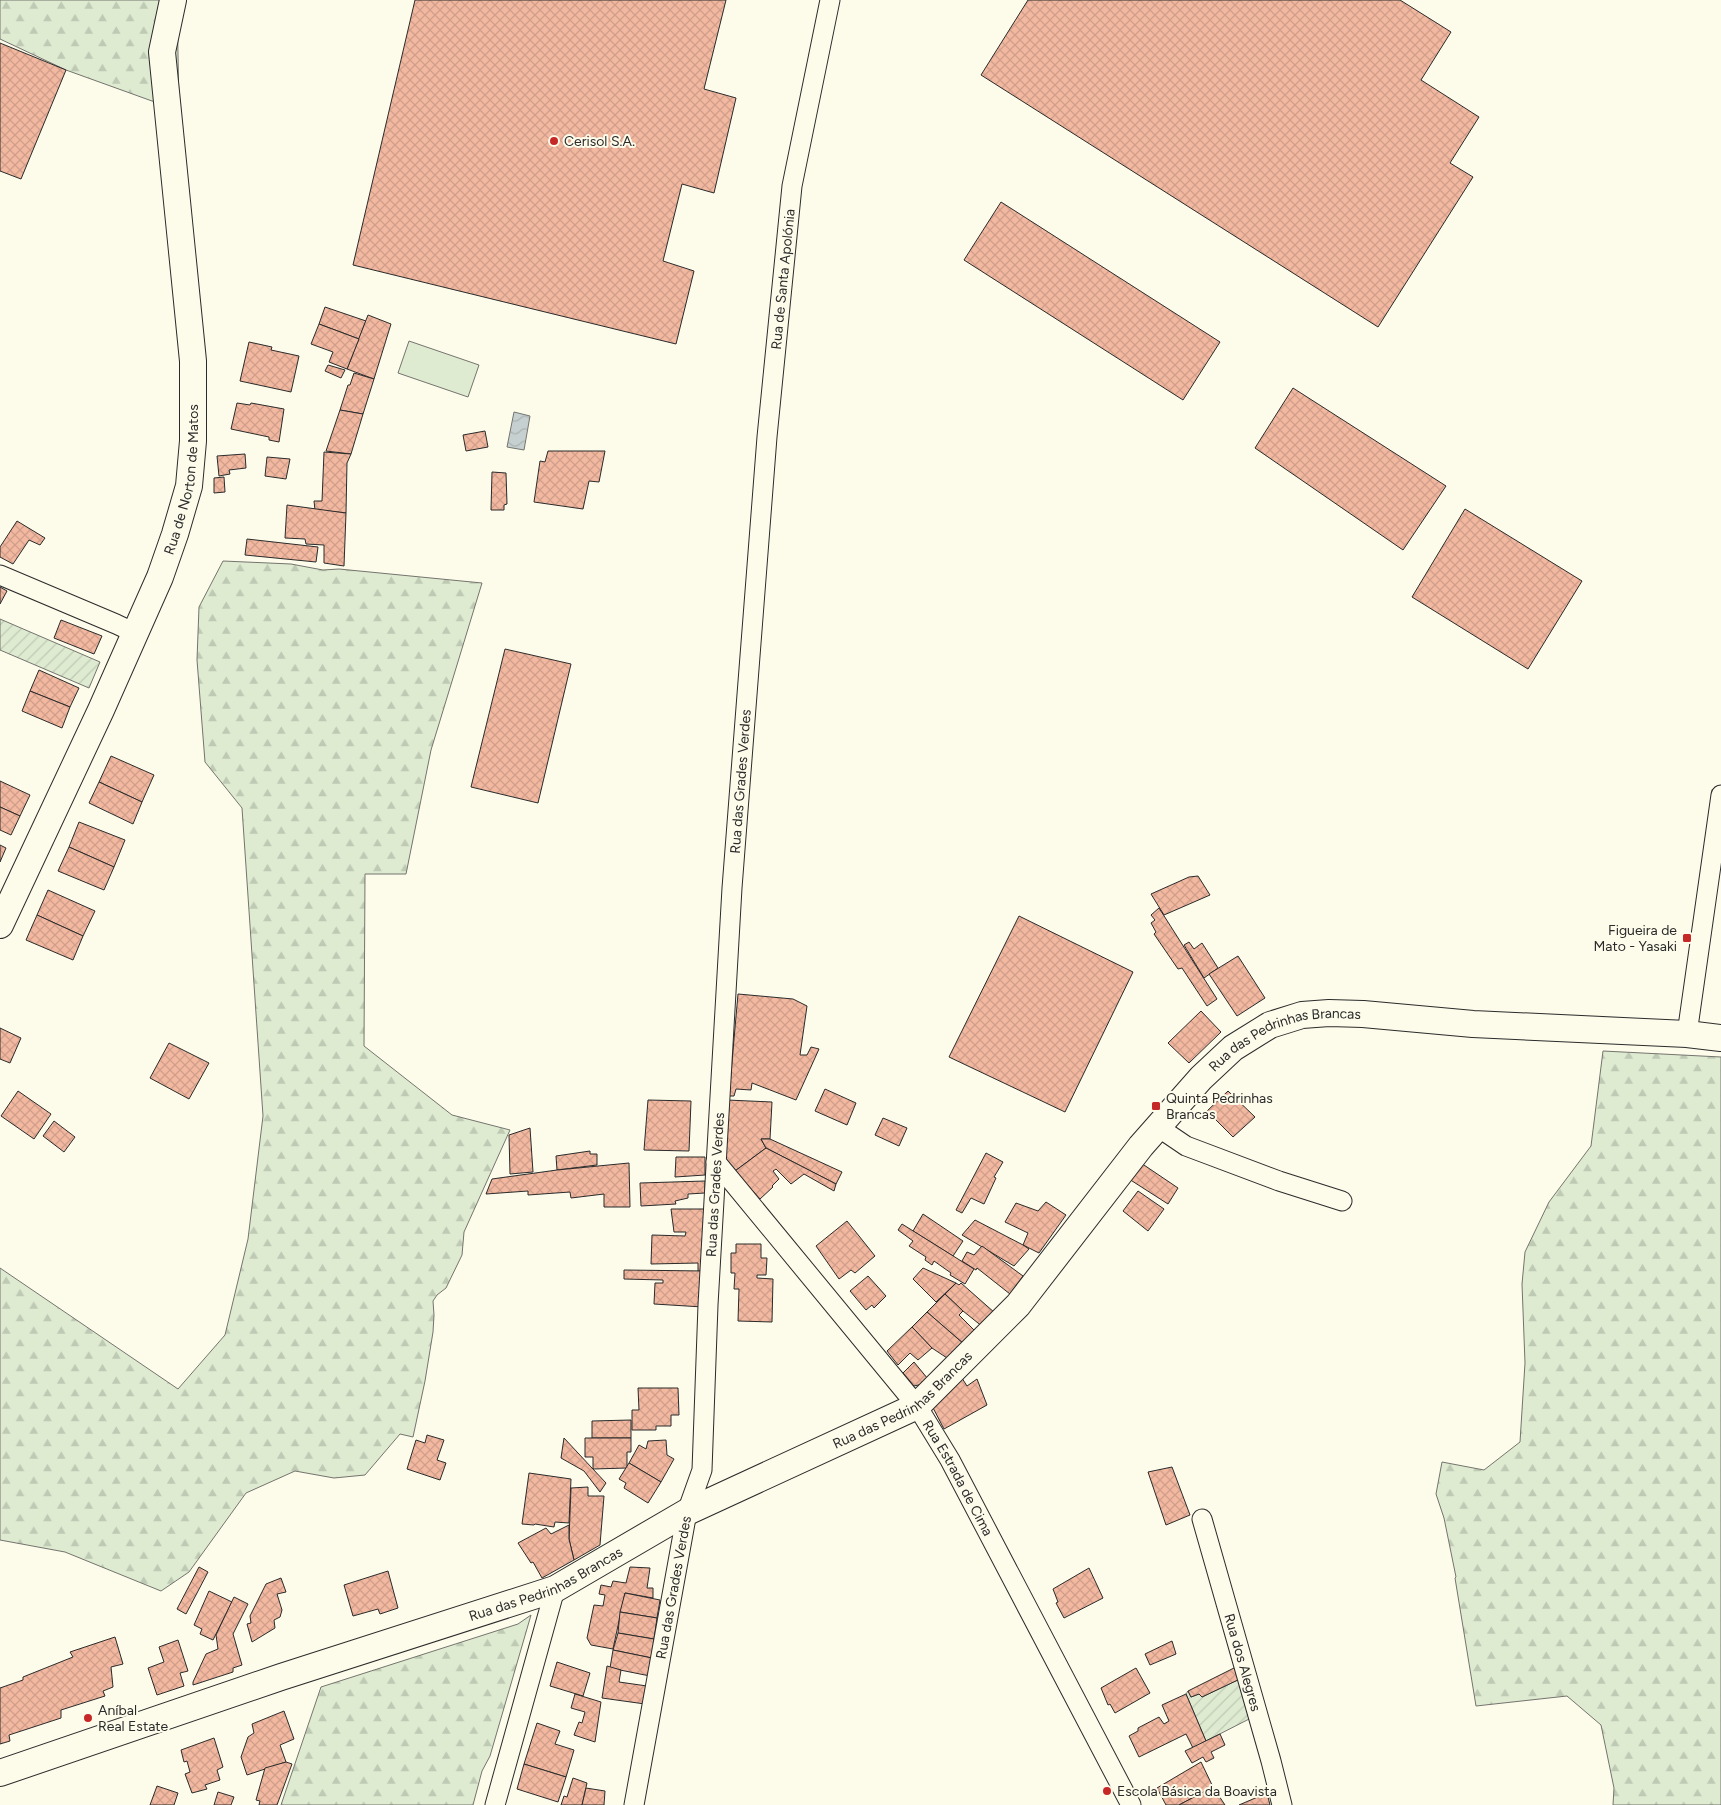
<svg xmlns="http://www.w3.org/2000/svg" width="1721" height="1805" viewBox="0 0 1721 1805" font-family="Figtree,sans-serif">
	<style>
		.forest { fill: url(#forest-firs); stroke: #74746e }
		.park { fill: #deebd1; stroke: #74746e }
		.garden { fill: url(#garden-furrows); stroke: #74746e }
		.water { fill: url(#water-waves); stroke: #74746e }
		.building { fill: url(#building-cross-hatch); stroke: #2b2b2b }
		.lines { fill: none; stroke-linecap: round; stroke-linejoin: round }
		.street-casing { stroke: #2b2b2b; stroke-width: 21 }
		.secondary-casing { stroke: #2b2b2b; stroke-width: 28 }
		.street { stroke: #fdfbea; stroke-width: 19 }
		.secondary { stroke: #fdfbea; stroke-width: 26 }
		.poi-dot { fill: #c62828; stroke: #fdfbea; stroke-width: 2 }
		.labels { text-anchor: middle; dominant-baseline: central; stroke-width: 4; stroke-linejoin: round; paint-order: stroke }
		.poi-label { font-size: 14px; fill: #2b2b2b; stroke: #fdfbea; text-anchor: start }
		.street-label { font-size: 14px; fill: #2b2b2b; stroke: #fdfbea }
	</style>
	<defs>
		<pattern id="forest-firs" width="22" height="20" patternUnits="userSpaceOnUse" patternTransform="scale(1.25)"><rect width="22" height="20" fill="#deebd1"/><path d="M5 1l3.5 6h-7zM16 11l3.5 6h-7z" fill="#bfcab4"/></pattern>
		<pattern id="garden-furrows" width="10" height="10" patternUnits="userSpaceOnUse" patternTransform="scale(1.25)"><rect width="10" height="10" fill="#deebd1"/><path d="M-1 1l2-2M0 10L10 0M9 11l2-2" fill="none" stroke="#bfcab4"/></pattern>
		<pattern id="water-waves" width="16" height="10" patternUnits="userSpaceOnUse" patternTransform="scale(1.25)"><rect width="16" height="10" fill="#c7d0d0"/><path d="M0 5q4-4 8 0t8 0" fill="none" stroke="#abb3b3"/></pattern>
		<pattern id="building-cross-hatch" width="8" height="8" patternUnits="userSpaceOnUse" patternTransform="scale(1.25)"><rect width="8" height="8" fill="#f2b8a0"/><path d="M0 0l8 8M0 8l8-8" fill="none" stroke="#d09e8a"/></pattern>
	</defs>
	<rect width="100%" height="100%" fill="#fdfbea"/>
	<g class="forest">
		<polygon points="0,0 177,0 179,109 152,101 66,70 0,39"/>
		<polygon points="223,561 291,564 323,570 339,569 482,583 431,750 406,874 365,874 364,1046 452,1115 510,1130 464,1232 462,1255 446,1288 437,1295 433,1301 434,1315 433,1332 425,1381 413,1437 400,1434 365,1475 334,1478 295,1471 246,1493 189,1572 161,1591 65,1552 0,1540 0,1268 178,1389 225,1335 248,1239 263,1116 242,808 205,762 197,660 199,607"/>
		<polygon points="1603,1051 1721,1057 1721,1805 1613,1805 1614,1788 1601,1725 1567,1696 1476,1706 1455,1578 1456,1577 1444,1518 1436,1494 1442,1462 1484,1470 1520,1442 1525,1363 1522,1284 1525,1252 1549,1202 1591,1146"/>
		<polygon points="531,1615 490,1756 482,1771 473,1805 281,1805 321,1687 518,1624"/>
	</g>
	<polygon class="park" points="409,341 479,365 468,397 398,373"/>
	<g class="garden">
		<polygon points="0,619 100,662 89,688 0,650"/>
		<polygon points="1242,1678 1253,1717 1206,1741 1186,1694 1188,1691 1191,1697 1199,1694 1202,1697"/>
	</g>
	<polygon class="water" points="514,412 530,416 524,450 507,447"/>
	<g class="building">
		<polygon points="415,0 726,0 704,89 736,98 714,193 682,184 663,261 694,271 676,344 353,265"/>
		<polygon points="1028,0 1400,0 1451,32 1421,80 1479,117 1450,163 1473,177 1378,327 981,75"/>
		<polygon points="0,43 66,70 21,179 0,171"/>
		<polygon points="1001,202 1220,342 1183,400 964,260"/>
		<polygon points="325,307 366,321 359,339 319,324"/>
		<polygon points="368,315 391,324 374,379 347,369"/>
		<polygon points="319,324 359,339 347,369 329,362 333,352 311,344"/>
		<polygon points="249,342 272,347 271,350 299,356 291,392 240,381"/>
		<polygon points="328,365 345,370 341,378 325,371"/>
		<polygon points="354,373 374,379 363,414 340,410 348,385 350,385"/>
		<polygon points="1293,388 1446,486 1403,550 1255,448"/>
		<polygon points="237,403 250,405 251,403 284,409 279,442 269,440 269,437 231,429"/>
		<polygon points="340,410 363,414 351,454 326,451"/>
		<polygon points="485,431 488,447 466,451 463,435"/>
		<polygon points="548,451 605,451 599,482 589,481 583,509 534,502 540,461 545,462"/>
		<polygon points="324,452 351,454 347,463 346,513 315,510 314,501 322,501"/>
		<polygon points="245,454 246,468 229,470 230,474 219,476 217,456"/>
		<polygon points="267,457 290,459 286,479 265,476"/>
		<polygon points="492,472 506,473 507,504 504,505 504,510 491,510"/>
		<polygon points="224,477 225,492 214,493 214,478"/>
		<polygon points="287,505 346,513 344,566 324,563 324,545 306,544 305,539 285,538"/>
		<polygon points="1465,509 1582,581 1528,669 1412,597"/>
		<polygon points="17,521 45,538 40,545 29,540 13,564 0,557 0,547"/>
		<polygon points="247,539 318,547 316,562 245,555"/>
		<polygon points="0,587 7,591 0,604"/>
		<polygon points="61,620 102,636 94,654 54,638"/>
		<polygon points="505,649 571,664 538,803 471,787"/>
		<polygon points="39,670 79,688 70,707 30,691"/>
		<polygon points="30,691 70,707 62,728 22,711"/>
		<polygon points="111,756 154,775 142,802 99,782"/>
		<polygon points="0,781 30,795 20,816 0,807"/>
		<polygon points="99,782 142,802 133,824 89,803"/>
		<polygon points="0,807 20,816 11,835 0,830"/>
		<polygon points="79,822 125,840 114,867 69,847"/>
		<polygon points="0,845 6,848 0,862"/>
		<polygon points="69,847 114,867 104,890 58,871"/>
		<polygon points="1198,876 1210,895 1164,915 1151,894 1189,877"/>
		<polygon points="48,890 95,911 83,936 37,915"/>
		<polygon points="1159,908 1217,999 1207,1006 1182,968 1178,969 1154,934 1156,932 1151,923 1155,920 1151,915"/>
		<polygon points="37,915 83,936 73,960 26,940"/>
		<polygon points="1019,916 1133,972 1065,1112 949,1057"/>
		<polygon points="1189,942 1194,949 1202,943 1218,968 1204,978 1184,945"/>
		<polygon points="1238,956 1265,998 1237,1016 1209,974"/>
		<polygon points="738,994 793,999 807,1006 800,1055 807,1055 811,1047 819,1049 796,1100 752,1083 751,1090 736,1089 734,1096 729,1096"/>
		<polygon points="1201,1011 1221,1032 1189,1063 1168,1043"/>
		<polygon points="0,1028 21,1038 10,1063 0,1059"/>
		<polygon points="169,1043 209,1063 189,1099 150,1078"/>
		<polygon points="825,1089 856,1103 847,1125 815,1111"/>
		<polygon points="18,1091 51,1114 34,1139 1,1116"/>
		<polygon points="1228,1091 1255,1117 1233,1137 1207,1111"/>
		<polygon points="648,1100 691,1101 689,1151 644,1150"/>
		<polygon points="727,1100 772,1102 770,1139 761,1139 766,1148 735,1171 723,1156"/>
		<polygon points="883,1118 907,1128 899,1146 875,1135"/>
		<polygon points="54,1121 75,1137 64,1152 43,1136"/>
		<polygon points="530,1128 533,1172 510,1174 509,1135"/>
		<polygon points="761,1139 770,1139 842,1172 836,1184 766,1148"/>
		<polygon points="766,1148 836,1184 834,1191 804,1174 791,1184 776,1169 773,1171 779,1179 772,1186 773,1187 760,1199 735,1171"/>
		<polygon points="590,1151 590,1154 597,1154 597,1165 557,1170 556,1156"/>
		<polygon points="986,1153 1003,1162 994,1177 996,1178 984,1204 971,1198 962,1213 956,1210"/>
		<polygon points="676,1157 705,1157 705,1175 675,1177"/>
		<polygon points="629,1163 630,1207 604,1207 604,1194 571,1198 570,1192 528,1195 528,1191 486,1194 492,1179 557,1170"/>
		<polygon points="1141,1163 1178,1188 1168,1204 1129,1179"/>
		<polygon points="705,1181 705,1193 688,1194 688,1198 675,1201 676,1204 641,1206 640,1183"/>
		<polygon points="1138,1191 1164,1209 1148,1231 1123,1211"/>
		<polygon points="1046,1202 1066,1215 1039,1253 1023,1245 1028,1233 1005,1222 1016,1203 1038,1211"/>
		<polygon points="671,1209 706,1209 705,1271 698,1271 698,1263 651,1264 652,1235 685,1236 686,1232 674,1232"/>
		<polygon points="923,1214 963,1241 953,1256 913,1231"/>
		<polygon points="975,1220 1023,1245 1029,1249 1014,1266 962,1235"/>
		<polygon points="847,1221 875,1256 855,1273 851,1270 839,1279 816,1246"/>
		<polygon points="902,1224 974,1269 965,1284 950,1275 951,1273 934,1261 932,1265 925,1260 926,1257 909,1246 913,1241 898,1230"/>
		<polygon points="736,1244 761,1244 761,1258 767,1258 766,1275 757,1275 757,1278 773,1279 772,1322 738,1321 739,1289 734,1289 735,1273 731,1273 731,1253 736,1253"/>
		<polygon points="982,1246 1023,1276 1010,1294 977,1268 976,1270 962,1261 967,1252 974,1255"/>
		<polygon points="923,1268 956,1283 936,1302 913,1279"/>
		<polygon points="624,1270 705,1271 703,1307 654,1304 655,1283 663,1283 663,1280 624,1279"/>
		<polygon points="868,1276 886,1296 874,1308 872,1305 866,1310 850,1291"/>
		<polygon points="956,1283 959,1285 961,1283 995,1313 983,1327 963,1311 945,1294"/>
		<polygon points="945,1294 963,1311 959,1315 977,1333 965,1345 927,1312"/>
		<polygon points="927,1312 965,1345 950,1360 932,1348 912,1327"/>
		<polygon points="912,1327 932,1348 918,1360 910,1353 898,1365 887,1351"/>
		<polygon points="914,1362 928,1379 923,1384 914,1386 903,1373"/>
		<polygon points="960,1375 967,1386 977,1379 987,1405 944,1429 930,1402"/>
		<polygon points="638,1388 678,1388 679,1415 671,1415 671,1426 656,1426 656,1430 632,1430 632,1410 639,1410"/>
		<polygon points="631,1420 631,1438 592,1438 592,1421"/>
		<polygon points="427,1435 444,1440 437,1460 446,1463 440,1480 407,1469 416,1440 425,1443"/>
		<polygon points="564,1438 606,1483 600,1492 584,1471 561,1458"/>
		<polygon points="585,1438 631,1438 631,1452 627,1452 627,1468 593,1469 593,1457 585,1457"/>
		<polygon points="666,1440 667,1455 674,1459 661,1482 629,1463 639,1445 646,1449 648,1441"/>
		<polygon points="629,1463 661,1482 648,1503 624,1488 626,1483 619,1479"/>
		<polygon points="1172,1467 1190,1515 1166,1525 1148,1472"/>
		<polygon points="529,1473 571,1479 569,1523 555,1522 554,1527 535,1524 534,1525 522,1524"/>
		<polygon points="588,1487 588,1496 604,1496 600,1545 574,1560 569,1539 571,1488"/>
		<polygon points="569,1525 569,1539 574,1560 542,1578 533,1562 531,1563 518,1543 546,1528 551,1534"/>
		<polygon points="199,1567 208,1572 186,1614 177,1609"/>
		<polygon points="630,1567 650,1568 647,1588 653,1588 653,1598 625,1593 613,1649 591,1645 587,1638 594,1605 603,1606 605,1595 599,1594 601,1585 611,1587 613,1581 626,1583"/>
		<polygon points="1089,1568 1103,1598 1064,1618 1056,1603 1058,1602 1053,1589"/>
		<polygon points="388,1571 398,1608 380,1614 378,1609 353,1616 344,1585"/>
		<polygon points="281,1578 286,1592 277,1594 282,1610 280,1617 274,1620 275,1628 252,1642 247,1624 251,1623 250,1616 266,1584"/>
		<polygon points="209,1591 232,1602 213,1640 200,1634 202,1629 194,1625"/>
		<polygon points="625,1593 660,1600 657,1618 620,1612"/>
		<polygon points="234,1597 248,1604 233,1634 242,1665 233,1668 233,1672 193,1685 193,1682 206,1654 218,1649 216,1635"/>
		<polygon points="620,1612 657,1618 654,1639 618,1633"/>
		<polygon points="618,1633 654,1639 652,1658 613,1650"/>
		<polygon points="115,1637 123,1664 111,1667 113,1687 103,1691 105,1696 61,1710 61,1718 9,1735 10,1741 0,1744 0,1688 23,1680 23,1677 73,1657 70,1652"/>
		<polygon points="178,1640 188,1671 180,1673 184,1686 157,1695 148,1668 164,1662 159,1647"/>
		<polygon points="1172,1641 1176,1654 1150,1665 1145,1654"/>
		<polygon points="613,1650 652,1658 650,1676 610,1668"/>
		<polygon points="557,1662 590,1673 583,1696 550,1686"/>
		<polygon points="607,1666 621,1670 619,1682 647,1686 645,1704 602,1698"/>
		<polygon points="1238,1666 1242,1678 1202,1697 1199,1694 1191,1697 1188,1691"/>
		<polygon points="1136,1668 1150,1693 1115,1713 1110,1704 1108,1705 1101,1688"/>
		<polygon points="575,1694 601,1702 595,1742 574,1735 579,1722 582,1723 585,1712 571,1708"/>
		<polygon points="1186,1694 1206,1741 1193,1748 1186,1734 1139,1757 1129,1736 1138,1731 1138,1728 1159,1717 1164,1724 1169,1721 1162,1705"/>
		<polygon points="284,1711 294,1739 280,1745 286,1762 247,1775 241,1757 248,1737 254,1733 252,1724"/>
		<polygon points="537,1723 560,1731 555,1744 574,1750 566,1777 524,1764"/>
		<polygon points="1220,1734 1225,1745 1211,1752 1214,1758 1206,1762 1203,1757 1192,1763 1185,1751"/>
		<polygon points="214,1738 223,1767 217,1770 220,1780 205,1785 207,1789 192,1793 185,1774 190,1772 187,1761 184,1762 181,1750"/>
		<polygon points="286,1762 292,1764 277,1805 259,1805 260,1801 256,1800 265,1768"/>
		<polygon points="1201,1762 1213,1787 1179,1805 1166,1805 1157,1788"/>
		<polygon points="524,1764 566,1777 558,1802 517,1789"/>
		<polygon points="573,1778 587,1783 582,1805 561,1805 564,1796 567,1797"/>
		<polygon points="157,1786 178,1793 174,1805 150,1805"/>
		<polygon points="1213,1787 1225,1805 1179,1805"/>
		<polygon points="586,1788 605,1791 604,1805 582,1805"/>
		<polygon points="218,1792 234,1797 231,1805 214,1805"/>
		<polygon points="1267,1793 1270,1805 1239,1805"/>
	</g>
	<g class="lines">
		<g class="street-casing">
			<g id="street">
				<polyline points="0,575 116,624 135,633"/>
				<polyline points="1687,1034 1721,795"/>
				<polyline points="1158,1127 1186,1146 1279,1181 1342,1201"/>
				<path id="s1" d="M716,1162L917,1406L950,1460L1131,1805"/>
				<path id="s2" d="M1202,1519L1271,1761L1282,1805"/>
				<polyline points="495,1805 555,1589"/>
				<path id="s3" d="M634,1805L687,1512L702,1470L708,1305L732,888L767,437L792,186L830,0"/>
			</g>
		</g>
		<g class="secondary-casing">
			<g id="secondary">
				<path id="s4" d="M0,925L101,710L160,577L175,534L189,486L193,441V361L162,52L173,0"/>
				<path id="s5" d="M0,1773L281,1677L555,1589L687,1512L917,1406L1018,1305L1141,1146L1201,1078L1233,1048L1270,1025L1302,1015L1329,1013L1363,1014L1473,1024L1687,1034L1721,1038"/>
			</g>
		</g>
		<use href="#street" class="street"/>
		<use href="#secondary" class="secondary"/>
	</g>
	<g class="poi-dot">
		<circle cx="554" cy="141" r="5"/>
		<rect x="1682" y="933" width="10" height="10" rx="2.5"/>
		<rect x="1151" y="1101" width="10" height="10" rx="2.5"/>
		<circle cx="88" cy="1718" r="5"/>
		<circle cx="1107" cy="1791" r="5"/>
	</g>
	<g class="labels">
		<g class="poi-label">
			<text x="564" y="141">Cerisol S.A.</text>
			<text x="1677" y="930" text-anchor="end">Figueira de<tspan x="1677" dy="16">Mato - Yasaki</tspan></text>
			<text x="1166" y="1098">Quinta Pedrinhas<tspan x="1166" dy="16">Brancas</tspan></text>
			<text x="98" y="1710">Aníbal<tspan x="98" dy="16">Real Estate</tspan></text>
			<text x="1117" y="1791">Escola Básica da Boavista</text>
		</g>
		<g class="street-label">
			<text stroke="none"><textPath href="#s3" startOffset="1536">Rua de Santa Apolónia</textPath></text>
			<text stroke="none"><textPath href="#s4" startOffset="484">Rua de Norton de Matos</textPath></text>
			<text stroke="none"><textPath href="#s3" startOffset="1032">Rua das Grades Verdes</textPath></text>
			<text stroke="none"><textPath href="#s5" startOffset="1522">Rua das Pedrinhas Brancas</textPath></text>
			<text stroke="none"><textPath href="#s3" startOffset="628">Rua das Grades Verdes</textPath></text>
			<text stroke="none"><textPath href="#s5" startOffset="982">Rua das Pedrinhas Brancas</textPath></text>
			<text stroke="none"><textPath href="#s1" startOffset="399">Rua Estrada de Cima</textPath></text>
			<text stroke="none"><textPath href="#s5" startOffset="578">Rua das Pedrinhas Brancas</textPath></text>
			<text stroke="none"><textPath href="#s3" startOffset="221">Rua das Grades Verdes</textPath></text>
			<text stroke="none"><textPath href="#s2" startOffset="149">Rua dos Alegres</textPath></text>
		</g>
	</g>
</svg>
